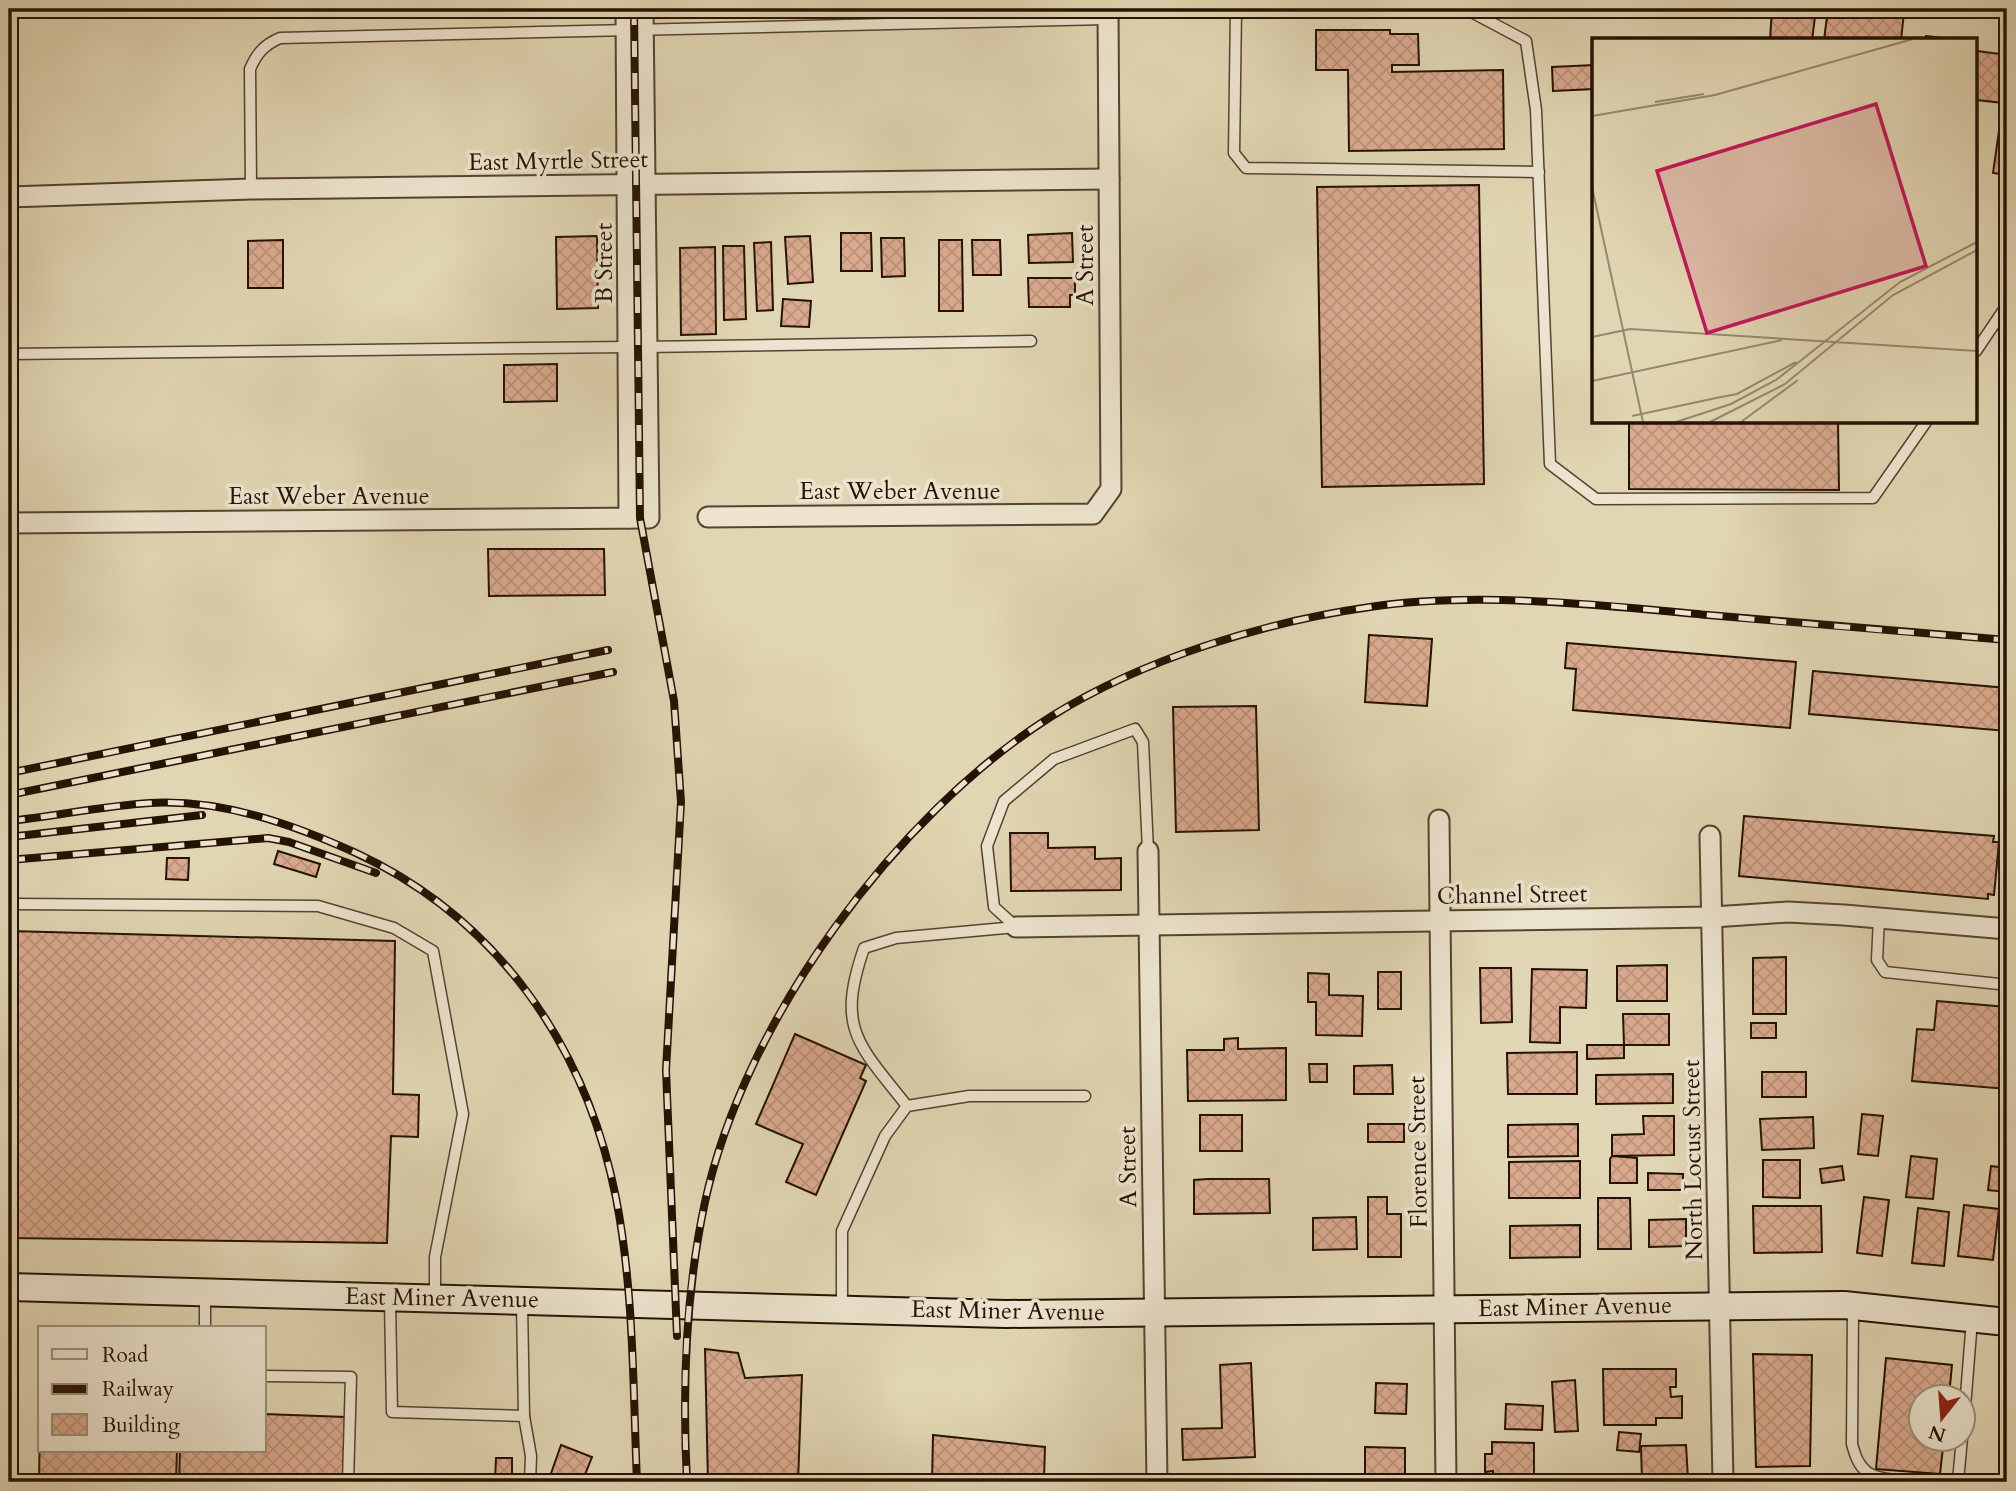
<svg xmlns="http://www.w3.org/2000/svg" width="2016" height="1491" viewBox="0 0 2016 1491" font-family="Cardo,serif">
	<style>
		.building { fill: url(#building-cross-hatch); stroke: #251204; stroke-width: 2 }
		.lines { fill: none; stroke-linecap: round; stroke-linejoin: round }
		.lane-casing { stroke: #544330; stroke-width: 13 }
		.street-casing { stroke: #544330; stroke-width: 23 }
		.secondary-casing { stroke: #251204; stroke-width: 30 }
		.lane { stroke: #ece4ce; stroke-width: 10 }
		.street { stroke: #ece4ce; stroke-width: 19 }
		.secondary { stroke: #ece4ce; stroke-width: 26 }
		.rail-casing { stroke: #251204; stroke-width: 8 }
		.rail { stroke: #ece4ce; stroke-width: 5; stroke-dasharray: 16; stroke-linecap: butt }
		.labels { text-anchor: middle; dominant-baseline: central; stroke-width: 7; stroke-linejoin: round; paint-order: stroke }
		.street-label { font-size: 24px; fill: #251204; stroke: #ece4ce }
		.inset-road { fill: none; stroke: #96886d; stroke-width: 2 }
		.view { fill: #c2185b; fill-opacity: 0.15; stroke: #c2185b; stroke-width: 3.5 }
		.inset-edge { fill: none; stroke: #251204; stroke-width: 3.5 }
	</style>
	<defs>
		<pattern id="building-cross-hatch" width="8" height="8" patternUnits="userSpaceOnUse" patternTransform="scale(1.75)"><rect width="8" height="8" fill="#daaa8e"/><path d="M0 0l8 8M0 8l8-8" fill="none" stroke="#bb9179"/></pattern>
	</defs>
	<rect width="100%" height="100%" fill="#e1d6b3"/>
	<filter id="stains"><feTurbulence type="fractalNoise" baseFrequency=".00286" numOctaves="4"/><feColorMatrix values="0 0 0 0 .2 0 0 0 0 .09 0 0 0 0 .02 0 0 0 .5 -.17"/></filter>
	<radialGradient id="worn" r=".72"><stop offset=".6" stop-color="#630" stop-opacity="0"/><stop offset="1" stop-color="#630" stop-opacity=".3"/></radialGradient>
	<g class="building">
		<polygon points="1772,9 1816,9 1812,40 1770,40"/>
		<polygon points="1828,9 1894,9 1893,12 1904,13 1901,40 1824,40"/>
		<polygon points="1316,30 1390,30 1390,34 1418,34 1419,65 1392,65 1392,72 1503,70 1504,149 1349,151 1348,70 1316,70"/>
		<polygon points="1926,36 1959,40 1925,40"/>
		<polygon points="1977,51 2007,55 2007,175 1993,173 2003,103 1977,100"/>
		<polygon points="1594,65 1594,89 1553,91 1552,67"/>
		<polygon points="1479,185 1484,484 1322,487 1317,187"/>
		<polygon points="841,233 871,233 872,271 841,271"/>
		<polygon points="1072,233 1073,262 1029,263 1028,235"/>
		<polygon points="597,236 598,308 557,309 556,237"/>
		<polygon points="810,236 813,282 788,284 785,237"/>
		<polygon points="881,238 904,238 905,276 882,277"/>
		<polygon points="283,240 283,288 248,288 248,241"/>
		<polygon points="939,240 962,240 963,311 939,311"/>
		<polygon points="972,240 1000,240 1001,275 973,275"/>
		<polygon points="771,242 773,310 757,311 754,243"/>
		<polygon points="723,246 744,246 746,319 724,320"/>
		<polygon points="715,247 716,334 681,335 680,248"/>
		<polygon points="1028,278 1075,278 1075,295 1070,295 1070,307 1029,307"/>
		<polygon points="783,299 811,301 809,327 781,326"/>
		<polygon points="557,364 557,401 504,402 504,365"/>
		<polygon points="1629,422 1838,422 1839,490 1629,489"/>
		<polygon points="488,549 604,549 605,595 489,596"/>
		<polygon points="1369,635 1432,639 1427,706 1365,702"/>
		<polygon points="1567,643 1796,662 1790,728 1573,710 1576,669 1565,668"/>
		<polygon points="1813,671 2007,688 2007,731 1809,714"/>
		<polygon points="1256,706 1259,830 1176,832 1173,707"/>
		<polygon points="1744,816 1994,836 1993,842 1999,842 1994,895 1988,894 1988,899 1739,876"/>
		<polygon points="1010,833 1048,833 1048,848 1095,847 1095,859 1121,858 1121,890 1011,891"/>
		<polygon points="278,851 320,864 316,877 274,864"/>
		<polygon points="167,858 189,858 188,880 166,879"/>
		<polygon points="9,931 395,941 393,1094 419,1095 418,1137 391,1136 387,1243 9,1238"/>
		<polygon points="1786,957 1786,1014 1753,1014 1753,958"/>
		<polygon points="1667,965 1667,1001 1617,1001 1617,966"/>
		<polygon points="1480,968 1511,968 1512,1022 1481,1023"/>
		<polygon points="1532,969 1587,970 1586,1008 1560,1007 1560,1043 1530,1042"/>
		<rect x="1378" y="972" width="23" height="37"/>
		<polygon points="1308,973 1329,974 1329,995 1363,996 1362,1036 1316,1035 1316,1002 1308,1002"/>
		<polygon points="1937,1001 2007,1007 2007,1089 1912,1081 1917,1029 1934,1030"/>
		<polygon points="1623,1014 1669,1014 1669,1045 1624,1045"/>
		<rect x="1751" y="1023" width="25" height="15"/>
		<polygon points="795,1034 866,1065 860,1078 866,1081 816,1195 786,1182 803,1144 756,1124"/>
		<polygon points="1238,1038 1238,1049 1286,1048 1286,1100 1188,1101 1187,1050 1224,1050 1224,1039"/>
		<polygon points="1587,1045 1624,1045 1624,1058 1587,1059"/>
		<polygon points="1577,1052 1577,1094 1508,1094 1507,1053"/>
		<polygon points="1309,1064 1327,1064 1327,1082 1310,1082"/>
		<polygon points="1392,1065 1393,1094 1354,1094 1354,1066"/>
		<rect x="1762" y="1072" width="44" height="25"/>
		<polygon points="1673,1074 1673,1103 1596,1104 1596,1075"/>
		<polygon points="1862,1114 1883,1116 1878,1156 1858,1154"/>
		<rect x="1200" y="1115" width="42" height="36"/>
		<polygon points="1643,1116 1674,1116 1674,1155 1612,1156 1612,1135 1644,1134"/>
		<polygon points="1813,1117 1814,1148 1762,1150 1760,1119"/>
		<rect x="1368" y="1124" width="36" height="18"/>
		<polygon points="1578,1124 1578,1156 1508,1157 1508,1125"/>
		<polygon points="1612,1156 1637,1158 1637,1183 1610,1183 1610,1159"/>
		<polygon points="1911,1156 1937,1159 1933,1199 1906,1197"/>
		<polygon points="1763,1160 1800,1160 1800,1198 1763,1197"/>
		<polygon points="1580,1161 1580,1198 1509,1198 1509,1162"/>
		<polygon points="1842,1166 1844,1180 1822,1183 1820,1169"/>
		<polygon points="1991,1166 2007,1168 2007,1192 1988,1190"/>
		<polygon points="1648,1173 1683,1174 1683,1190 1648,1190"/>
		<polygon points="1208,1179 1269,1179 1270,1213 1194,1214 1194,1180"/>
		<polygon points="1368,1197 1387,1197 1387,1214 1401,1214 1401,1257 1368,1257"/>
		<polygon points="1864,1197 1889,1200 1882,1256 1857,1253"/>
		<polygon points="1598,1198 1630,1198 1631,1249 1598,1249"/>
		<polygon points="1964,1205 1999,1209 1993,1260 1958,1256"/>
		<polygon points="1753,1206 1821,1206 1822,1252 1754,1253"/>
		<polygon points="1918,1208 1949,1212 1944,1266 1912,1263"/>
		<polygon points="1356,1217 1357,1249 1313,1250 1313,1218"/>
		<polygon points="1686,1219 1686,1246 1649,1247 1649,1220"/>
		<polygon points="1580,1225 1580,1257 1510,1258 1510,1226"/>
		<polygon points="705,1349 738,1353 745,1378 802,1375 798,1482 708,1482"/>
		<polygon points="1753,1354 1812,1355 1810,1466 1756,1467"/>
		<polygon points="1886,1358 1952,1365 1949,1396 1922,1396 1922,1438 1944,1438 1940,1474 1876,1469"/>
		<polygon points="1251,1363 1255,1457 1183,1460 1182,1429 1222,1428 1220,1365"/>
		<polygon points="1603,1369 1676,1369 1676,1387 1670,1387 1671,1397 1682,1396 1682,1418 1656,1418 1656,1425 1604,1425"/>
		<polygon points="1575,1380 1578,1431 1555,1432 1552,1382"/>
		<polygon points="1376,1383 1407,1384 1406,1414 1375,1413"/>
		<polygon points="1506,1404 1543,1406 1542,1430 1505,1429"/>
		<polygon points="264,1414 345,1417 343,1482 179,1482 180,1451 264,1451"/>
		<polygon points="40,1419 40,1451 177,1451 176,1482 39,1482"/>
		<polygon points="1619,1432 1641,1434 1639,1452 1617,1450"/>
		<polygon points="933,1435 1045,1447 1044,1478 1022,1475 1022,1482 932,1482"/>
		<polygon points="1492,1442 1534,1443 1534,1477 1493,1477 1493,1471 1485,1472 1485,1454 1492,1454"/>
		<polygon points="561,1445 592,1457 582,1482 548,1482"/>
		<polygon points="1686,1445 1688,1479 1642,1481 1641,1446"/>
		<polygon points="1365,1447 1405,1448 1405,1475 1365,1475"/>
		<polygon points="496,1458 512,1458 512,1482 495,1482"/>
	</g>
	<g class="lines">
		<g class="lane-casing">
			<g id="lane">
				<polyline points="1019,9 1019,21"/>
				<polyline points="1236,9 1234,153 1246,168 1539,172"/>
				<polyline points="1466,9 1526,41 1536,110 1550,464 1596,499 1873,498 1926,422"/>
				<path d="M251,189L250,69C257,53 264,45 280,38L1108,19"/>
				<polyline points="643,347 1031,341"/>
				<polyline points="1976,351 2007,305"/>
				<polyline points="9,354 628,347"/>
				<polyline points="9,904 318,906 394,928 433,951 463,1114 435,1257 435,1297"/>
				<polyline points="1879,918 1877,960 1885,972 1999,984 2007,979"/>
				<polyline points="1016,927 994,907 987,846 1004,801 1054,759 1135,729 1143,742 1148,851"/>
				<path d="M907,1106C858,1044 836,1029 864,948L896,938L1016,927"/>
				<polyline points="205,1292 205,1328"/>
				<polyline points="390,1300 392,1412 524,1416 522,1304"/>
				<path d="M1853,1307L1852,1444C1855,1455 1858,1465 1867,1472C1888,1488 1978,1479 2007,1480"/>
				<polyline points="842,1308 842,1231 885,1136 907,1106 969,1096 1085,1096"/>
				<polyline points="264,1376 351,1377 348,1482"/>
				<polyline points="524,1416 531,1456 530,1482"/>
				<polyline points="1964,1420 1972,1320"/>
				<polyline points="1958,1481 1962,1438"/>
			</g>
		</g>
		<g class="street-casing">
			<g id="street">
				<polyline points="626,9 629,518"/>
				<polyline points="9,197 251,189 1109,179"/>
				<polyline points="708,517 1093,514 1111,489 1108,9"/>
				<polyline points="9,523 649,518 643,9"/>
				<polyline points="1439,820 1446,1482"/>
				<polyline points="1710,836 1723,1482"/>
				<polyline points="1148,851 1157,1482"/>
				<polyline points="1016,927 1713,917 1788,912 1844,915 2007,929"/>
			</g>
		</g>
		<g class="secondary-casing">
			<polyline id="secondary" points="9,1287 1006,1314 1844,1305 2007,1322"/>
		</g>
		<use href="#lane" class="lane"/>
		<use href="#street" class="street"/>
		<use href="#secondary" class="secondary"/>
		<g class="rail-casing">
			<g id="rail">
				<polyline points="634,9 640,518 674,701 681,802 666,1070 677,1336"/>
				<polyline points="9,773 608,650"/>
				<polyline points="9,795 613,672"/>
				<path d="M9,821C56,816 103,806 150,803C222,799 292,824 356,853C498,919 586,1046 616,1198C634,1290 633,1389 637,1482"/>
				<polyline points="9,837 202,815"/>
				<polyline points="9,860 268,838 289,842 376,873"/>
				<path d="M687,1482C682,1387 685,1295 705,1202C744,1021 896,814 1052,716C1143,659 1264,622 1370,607C1476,591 1601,605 1708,615C1807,624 1907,632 2007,640"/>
			</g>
		</g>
		<use href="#rail" class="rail"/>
	</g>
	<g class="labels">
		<g class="street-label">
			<text transform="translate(558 161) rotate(-1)">East Myrtle Street</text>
			<text transform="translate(604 263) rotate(-90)">B Street</text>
			<text transform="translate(1085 265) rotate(-90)">A Street</text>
			<text x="900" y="491">East Weber Avenue</text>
			<text x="329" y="496">East Weber Avenue</text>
			<text transform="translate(1512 895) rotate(-1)">Channel Street</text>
			<text transform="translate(1418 1152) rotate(-91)">Florence Street</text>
			<text transform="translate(1693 1160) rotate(-91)">North Locust Street</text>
			<text transform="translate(1128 1167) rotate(-91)">A Street</text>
			<text transform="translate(442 1298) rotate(1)">East Miner Avenue</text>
			<text transform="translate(1575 1307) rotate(-1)">East Miner Avenue</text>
			<text transform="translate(1008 1311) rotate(1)">East Miner Avenue</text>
		</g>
	</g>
	<g transform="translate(1592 38)">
		<rect width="385" height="385" fill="#e1d6b3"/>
		<path class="inset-road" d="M63,64L112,56M0,78L123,57L321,1M0,149L51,384M0,299L38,291L385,313M0,343L190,302M129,359L145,356L204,324M40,378L129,359M84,384L139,366L184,342L308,244L385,204M118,384L193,346L301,257L385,212M149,384L206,342"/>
		<path class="view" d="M284,66L334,228L115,295L65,133Z"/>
		<rect width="385" height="385" class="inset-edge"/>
	</g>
	<rect width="2016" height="1491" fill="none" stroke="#e1d6b3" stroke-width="35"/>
	<rect x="10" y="10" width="1995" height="1470" fill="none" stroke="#251204" stroke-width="3.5"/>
	<rect x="18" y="18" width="1981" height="1456" fill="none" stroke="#251204" stroke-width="2"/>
	<rect x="38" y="1326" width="228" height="126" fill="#ece4ce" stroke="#9c907d" stroke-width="2"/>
	<rect x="52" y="1349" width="35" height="10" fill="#ece4ce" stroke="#9c907d" stroke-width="2"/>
	<text x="102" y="1362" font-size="21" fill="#251204">Road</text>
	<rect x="52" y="1384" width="35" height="10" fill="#251204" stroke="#9c907d" stroke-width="2"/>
	<text x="102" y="1396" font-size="21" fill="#251204">Railway</text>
	<rect x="52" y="1414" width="35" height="21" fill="url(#building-cross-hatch)" stroke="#9c907d" stroke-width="2"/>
	<text x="102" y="1432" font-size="21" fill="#251204">Building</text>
	<g transform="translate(1942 1418) rotate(197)"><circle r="33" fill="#ece4ce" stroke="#9c907d" stroke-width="2"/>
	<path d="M0-5L12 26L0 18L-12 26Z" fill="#8f2418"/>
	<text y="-10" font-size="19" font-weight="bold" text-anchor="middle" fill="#251204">N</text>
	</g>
	<rect width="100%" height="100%" filter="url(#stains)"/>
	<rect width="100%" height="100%" fill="url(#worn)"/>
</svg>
